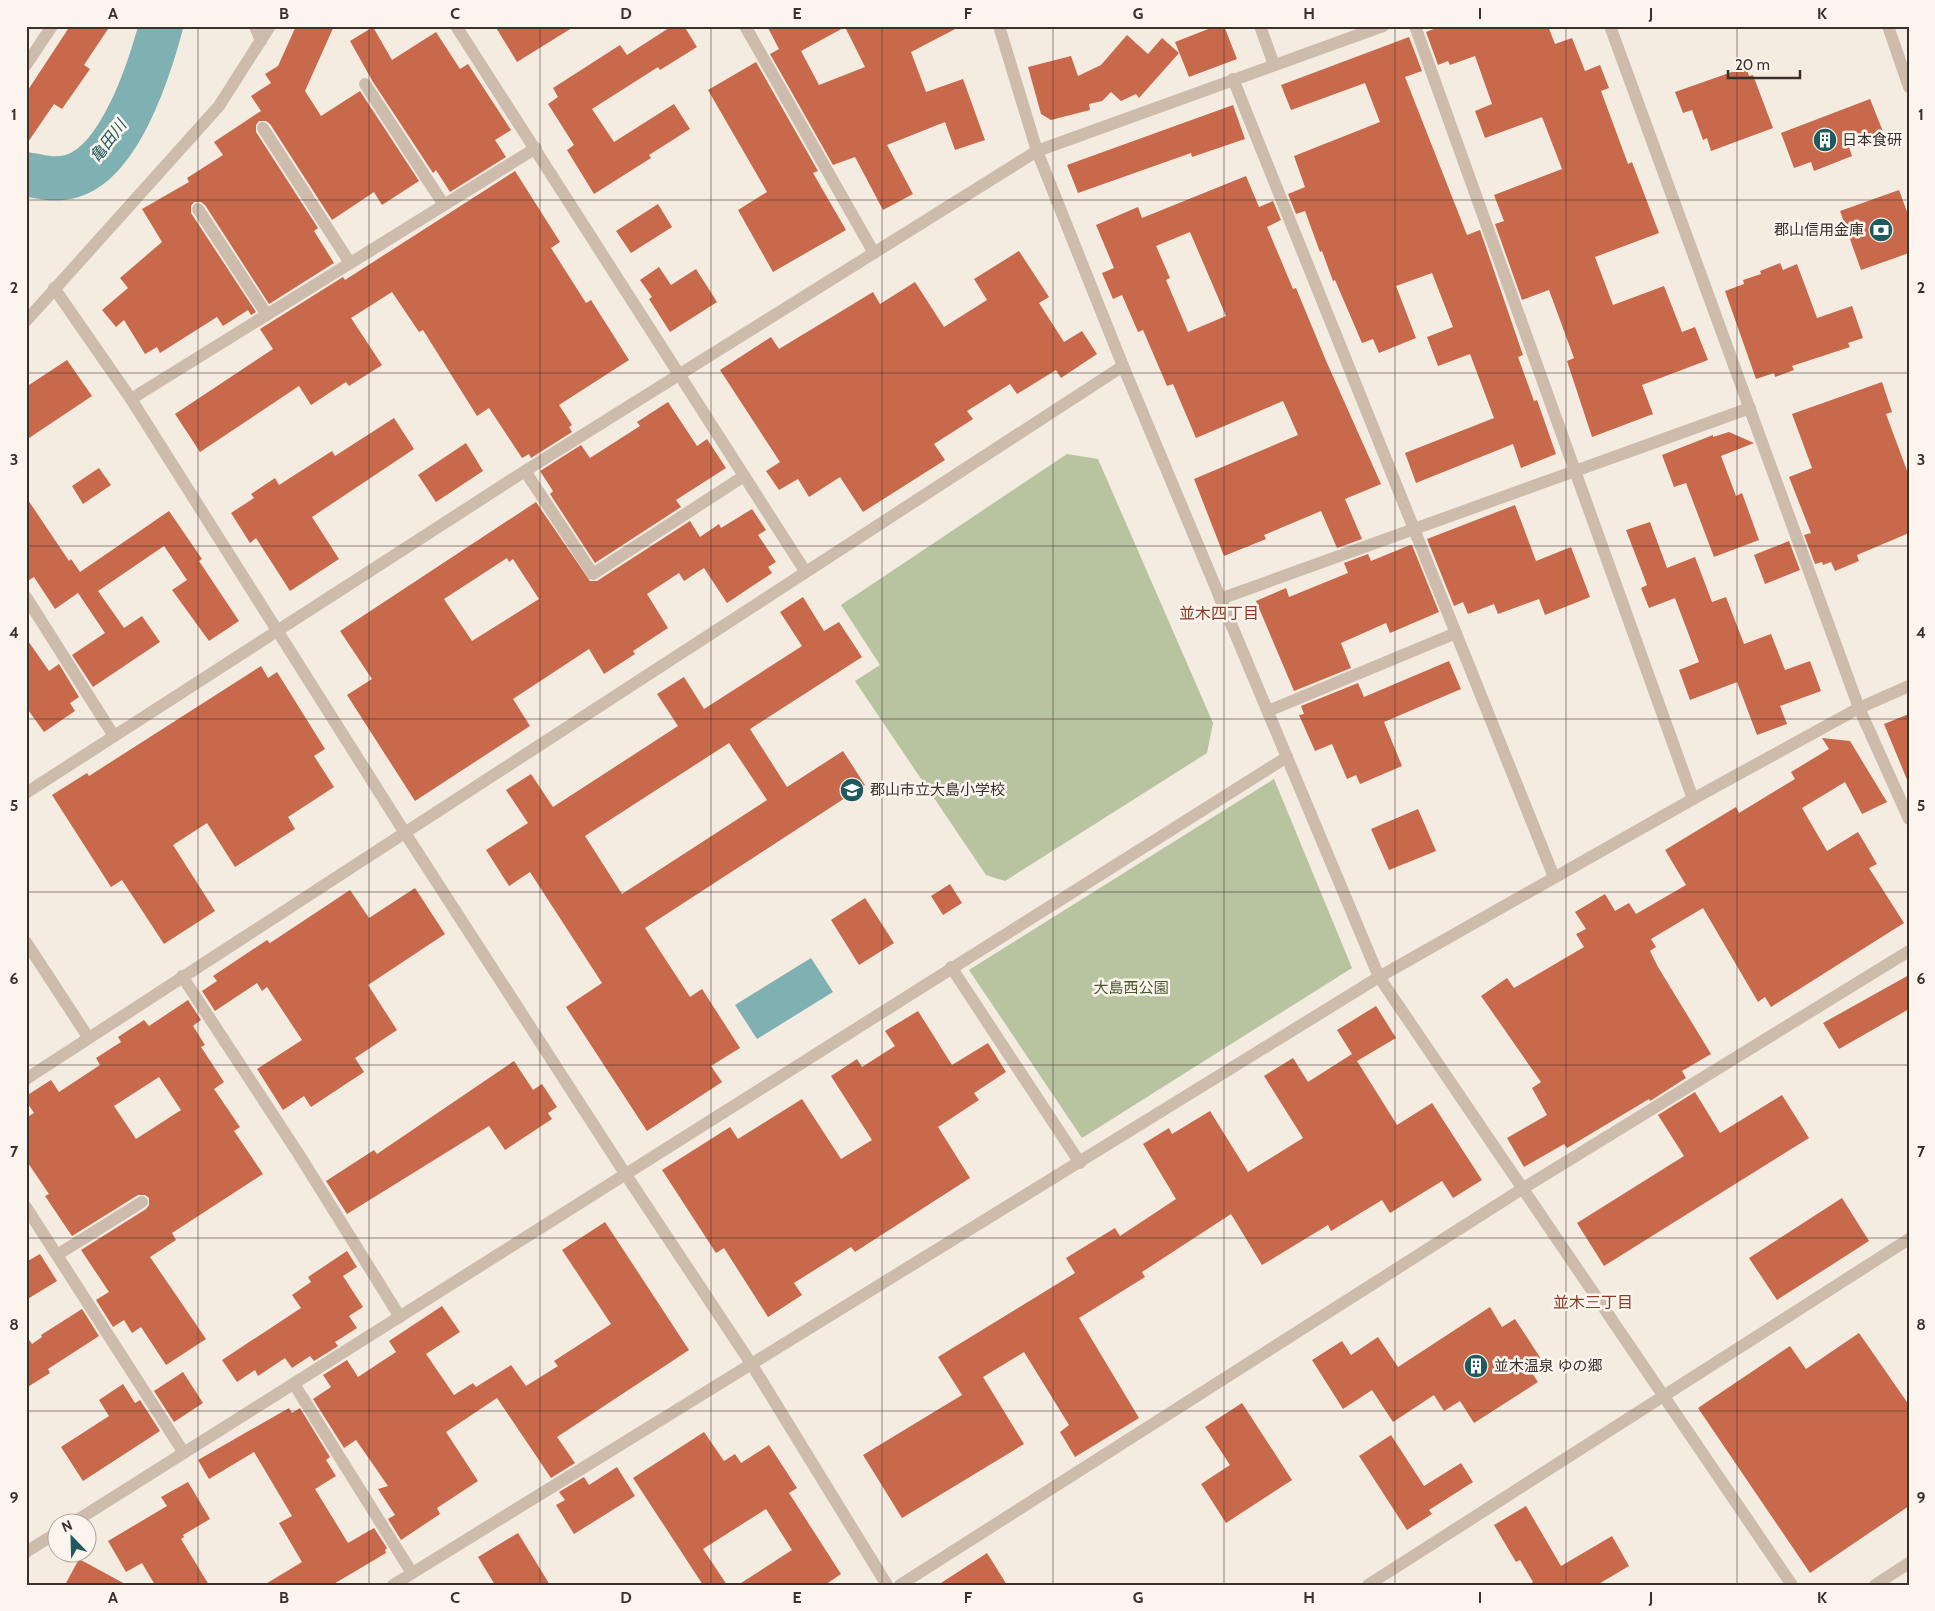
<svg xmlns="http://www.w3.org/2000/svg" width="1935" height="1611" viewBox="0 0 1935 1611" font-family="Cabin,'Noto Sans JP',sans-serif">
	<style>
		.green { fill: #b8c4a0 }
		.water { fill: #7fb0b2 }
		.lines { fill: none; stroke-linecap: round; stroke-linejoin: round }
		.river { stroke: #7fb0b2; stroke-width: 44 }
		.building { fill: #c8694b; fill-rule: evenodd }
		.minor { stroke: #cdbbac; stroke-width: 12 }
		.tertiary { stroke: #cdbbac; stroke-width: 12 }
		.grid { fill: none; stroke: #3b302b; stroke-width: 1; stroke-opacity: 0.55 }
		.labels { text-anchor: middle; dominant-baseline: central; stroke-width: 5; stroke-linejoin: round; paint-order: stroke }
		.poi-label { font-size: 15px; fill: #3b302b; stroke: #fbf5ee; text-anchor: start }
		.park-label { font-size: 15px; fill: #4a5a2e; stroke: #fbf5ee }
		.water-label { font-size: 16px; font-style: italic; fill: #1f5a5e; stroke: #fbf5ee }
		.neighbourhood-label { font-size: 16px; fill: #8c3b22; stroke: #fbf5ee }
		.neatline { fill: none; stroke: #3b302b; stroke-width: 2 }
		.grid-label { font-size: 16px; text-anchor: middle; font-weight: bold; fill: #3b302b }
	</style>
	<rect width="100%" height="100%" fill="#f4ebe1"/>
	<g class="green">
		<polygon points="1067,454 1098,459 1213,723 1207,753 1005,881 986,875 855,681 880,665 841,605"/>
		<polygon points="1274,779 1352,968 1082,1138 969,970"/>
	</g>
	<polygon class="water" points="811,958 833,992 757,1039 735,1005"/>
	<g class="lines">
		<path class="river" d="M26,174C41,177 56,181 72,176C120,162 149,70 161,26"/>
	</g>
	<g class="building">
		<polygon points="70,26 110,26 84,65 90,69 62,109 54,104 26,145 26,93"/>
		<polygon points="296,26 334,26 305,91 321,116 360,91 419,181 382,205 374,192 332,220 270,124 266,121 259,121 256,125 256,132 318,228 314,231 334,263 269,304 205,205 201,202 194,202 191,206 191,213 256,312 251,315 248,310 223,326 217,317 160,353 157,347 145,354 124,320 116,327 102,310 128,288 120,278 162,242 142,209 189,182 187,178 223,155 214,142 261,111 251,96 271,83 265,74 278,66"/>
		<polygon points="495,26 575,26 517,62"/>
		<polygon points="672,26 684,26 697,47 660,70 658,67 592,109 614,142 674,104 690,129 649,155 651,158 594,194 567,150 574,145 548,104 558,97 553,88 620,45 627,55"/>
		<path d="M767,26H961L911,52L926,92L963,79L985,140L955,150L945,122L887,145L913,194L883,210L855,157L833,165L770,54L779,49ZM845,27L865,67L819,85L801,51Z"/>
		<polygon points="1216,26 1224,26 1237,59 1189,77 1175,42"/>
		<polygon points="1441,26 1548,26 1555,44 1572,38 1585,71 1600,65 1609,88 1601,91 1628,164 1632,162 1659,233 1595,257 1613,305 1664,286 1682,332 1695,327 1708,360 1642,385 1653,414 1592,437 1567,361 1574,358 1549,290 1522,300 1495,224 1504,221 1494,195 1562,169 1542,117 1485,138 1475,111 1492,104 1475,56 1450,65 1448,61 1438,65 1426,32"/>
		<polygon points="373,27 392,60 436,32 460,69 468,64 511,130 495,140 506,157 450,192 436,170 433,173 373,82 350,41"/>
		<polygon points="1127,35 1148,54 1162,38 1179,53 1139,98 1136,94 1121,101 1111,92 1102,101 1089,104 1090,110 1051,120 1041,114 1028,67 1071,56 1078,76 1101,65"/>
		<polygon points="1409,37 1422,71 1405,77 1467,235 1480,230 1523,355 1518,357 1534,401 1537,400 1556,454 1521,468 1513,444 1416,483 1405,453 1494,418 1470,354 1438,366 1427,337 1453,327 1432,273 1396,286 1416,338 1379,353 1373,339 1362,343 1335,280 1333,281 1322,251 1320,252 1305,211 1296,214 1288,194 1305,187 1294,156 1380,122 1365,83 1291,110 1281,85"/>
		<polygon points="756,62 818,171 813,173 846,230 773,272 738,210 767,192 708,90"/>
		<polygon points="1746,67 1749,76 1753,75 1773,128 1711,151 1707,138 1703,140 1692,110 1683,113 1675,92"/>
		<polygon points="1870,99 1884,134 1849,147 1852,156 1814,171 1811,162 1794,168 1781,133"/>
		<polygon points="1233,105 1245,139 1192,157 1191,153 1078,193 1067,165"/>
		<polygon points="515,171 560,242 551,248 586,303 591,300 629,360 559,405 572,425 569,427 572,432 531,458 529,454 522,458 489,408 477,416 423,330 419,332 392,292 351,318 382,365 349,386 346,382 311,405 299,386 200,452 175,414 273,349 260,329 343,277 345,280"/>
		<path d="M1246,176L1259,207L1273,201L1281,220L1267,227L1293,289L1296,288L1327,363L1381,484L1345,499L1362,539L1337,548L1321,511L1264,535L1266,539L1224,556L1194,479L1298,435L1283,401L1196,438L1173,384L1167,386L1143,330L1138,332L1122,295L1113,299L1102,273L1114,268L1096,225L1138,207L1142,218ZM1190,232L1226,316L1188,332L1166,280L1170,278L1156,246Z"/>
		<polygon points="1899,190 1909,217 1909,253 1861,270 1840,211"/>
		<polygon points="658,204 672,227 631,253 616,231"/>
		<polygon points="1019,251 1049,297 1039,303 1064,342 1082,331 1097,354 1061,378 1056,370 1017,394 1010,384 967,411 973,419 934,444 945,460 863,512 840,477 809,497 798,479 779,490 766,471 780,462 720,370 771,337 779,349 873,292 880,304 915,282 944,327 987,300 974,279"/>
		<polygon points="1780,263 1783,270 1797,264 1817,318 1852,306 1863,338 1848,343 1850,347 1792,366 1794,370 1775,377 1774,373 1756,379 1725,291 1744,284 1743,280 1761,274 1760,271"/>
		<polygon points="659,267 671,285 696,269 717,302 670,332 649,299 652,297 640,280"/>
		<polygon points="67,360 92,396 26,440 26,387"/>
		<polygon points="1882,382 1892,412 1886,414 1909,476 1909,533 1857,555 1859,561 1835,571 1831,562 1823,565 1822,562 1815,564 1804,535 1811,533 1789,477 1812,468 1792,414"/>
		<polygon points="668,402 697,446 707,439 726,468 676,500 681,507 595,563 550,494 553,491 540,471 581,445 590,458 640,426 637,422"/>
		<polygon points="394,418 414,449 312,517 339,559 290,591 256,538 250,543 231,513 254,498 251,494 275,478 279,485 332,451 335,456"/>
		<polygon points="1729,432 1754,443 1721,456 1736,496 1742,493 1759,540 1714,557 1686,483 1674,487 1662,455 1713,435 1713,437"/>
		<polygon points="466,443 483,471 436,502 418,475"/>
		<polygon points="99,468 111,485 83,504 72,486"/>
		<polygon points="26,497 69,561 71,559 80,572 169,511 202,559 199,561 239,621 209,641 172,590 187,580 164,546 98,591 124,628 142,616 160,642 93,687 72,655 105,633 78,593 55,609 34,577 26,582"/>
		<path d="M536,502L590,581H597L690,521L700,537L719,524L721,528L752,509L766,530L758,535L776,562L768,567L772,573L727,603L704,568L684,581L679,573L647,594L668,628L633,651L635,654L604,674L589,649L513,699L530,726L415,801L347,695L372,679L340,631ZM507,558L509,562L513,559L539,599L472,641L444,599Z"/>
		<polygon points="1515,505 1536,561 1571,547 1590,597 1545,615 1539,599 1498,614 1494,604 1468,614 1463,602 1454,606 1427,539"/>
		<polygon points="1650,522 1667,568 1695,557 1712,602 1726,597 1744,644 1771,634 1785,670 1810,661 1821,691 1780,706 1787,724 1757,735 1737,682 1690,700 1679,670 1699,662 1675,598 1649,608 1641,588 1647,585 1626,530"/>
		<polygon points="1789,541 1800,570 1765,584 1754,555"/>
		<polygon points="1410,545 1412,545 1439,612 1390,633 1386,623 1341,643 1351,668 1294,691 1256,601 1286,588 1289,597 1348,573 1344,563 1368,554 1371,561"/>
		<path d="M803,597L824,631L839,622L862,657L750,729L787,787L843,751L865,785L645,928L690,997L702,989L740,1048L711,1066L722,1082L647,1131L566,1007L602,983L530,872L509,886L486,850L528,823L506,790L531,774L553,807L678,726L657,694L684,677L704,709L802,646L780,612ZM729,743L767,800L622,894L585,836Z"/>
		<polygon points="26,638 49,671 59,664 79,697 70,703 75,711 44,732 26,707"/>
		<polygon points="1449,661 1461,689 1384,722 1402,766 1360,784 1356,775 1347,779 1332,744 1315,751 1299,715 1304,714 1301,706 1358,683 1364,697"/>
		<polygon points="261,666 268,678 277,672 325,749 314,756 334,787 288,817 295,829 235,867 207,823 173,845 215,911 164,944 122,880 111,887 52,795 87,773 89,776"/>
		<polygon points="1909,714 1909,782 1908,782 1884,724"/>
		<polygon points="1822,738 1850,741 1887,802 1862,814 1845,782 1802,808 1827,851 1858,832 1877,864 1869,868 1904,923 1771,1007 1765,997 1758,1002 1703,908 1651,939 1656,947 1650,951 1658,967 1711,1054 1682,1071 1686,1078 1650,1101 1649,1099 1567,1148 1564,1144 1524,1167 1507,1138 1547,1115 1532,1088 1541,1082 1481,996 1507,978 1514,988 1584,947 1576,934 1586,929 1575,912 1605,894 1615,911 1629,903 1636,914 1686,885 1665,850 1736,807 1739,813 1795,779 1791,772 1829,749"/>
		<polygon points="1418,809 1436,851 1389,870 1371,829"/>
		<polygon points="950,884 962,903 943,915 931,896"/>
		<polygon points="415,888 445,934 368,985 397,1030 355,1058 364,1072 311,1107 304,1096 283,1110 257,1069 302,1040 267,987 262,991 257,983 215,1011 202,991 217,981 213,976 267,940 270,943 350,890 369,918"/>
		<polygon points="865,898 894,943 859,965 831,920"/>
		<polygon points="1909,975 1909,1009 1839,1049 1823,1023"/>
		<path d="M188,1000L201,1020L193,1026L205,1045L201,1047L224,1082L214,1089L240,1127L234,1131L263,1174L172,1233L176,1240L150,1257L206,1339L166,1365L141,1327L132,1333L124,1320L113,1327L96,1300L109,1292L81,1250L146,1209L149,1205V1198L145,1195H138L72,1236L45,1196L49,1194L26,1160V1118L34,1113L26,1101V1096L51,1080L59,1092L100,1065L96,1058L121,1042L118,1037L144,1020L149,1026ZM159,1077L181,1110L136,1139L114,1106Z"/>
		<polygon points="1376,1006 1396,1038 1357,1061 1397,1125 1432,1103 1482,1180 1453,1198 1442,1181 1390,1213 1382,1200 1331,1231 1328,1225 1262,1265 1231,1214 1142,1272 1145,1277 1079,1318 1139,1418 1075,1457 1060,1432 1069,1425 1024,1352 983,1377 1024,1444 902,1518 863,1455 962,1395 938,1357 1075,1273 1066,1258 1115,1228 1120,1236 1176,1199 1143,1144 1169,1128 1172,1134 1210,1111 1248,1172 1303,1138 1264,1076 1293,1058 1308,1082 1352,1054 1337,1030"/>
		<polygon points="918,1011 952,1065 988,1043 1006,1072 974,1093 979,1100 938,1127 970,1178 855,1252 851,1247 794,1283 802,1295 768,1317 724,1248 716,1253 662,1170 730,1127 738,1139 802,1099 841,1159 872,1140 831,1076 857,1059 862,1067 895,1046 885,1031"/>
		<polygon points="514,1061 533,1090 542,1084 557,1107 548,1113 552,1119 505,1150 489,1126 347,1214 326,1181 374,1150 377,1154"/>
		<polygon points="1695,1092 1720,1133 1782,1095 1809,1138 1604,1266 1577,1223 1684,1156 1658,1115"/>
		<polygon points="1842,1198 1869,1241 1777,1300 1749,1258"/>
		<polygon points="605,1222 689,1350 557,1437 575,1463 551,1478 497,1398 446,1432 478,1481 437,1508 440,1514 401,1540 388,1519 395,1515 378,1489 388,1486 356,1440 344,1448 313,1399 331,1387 323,1375 347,1360 358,1377 396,1352 389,1341 442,1306 460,1332 426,1354 454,1395 473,1383 476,1387 511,1365 526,1386 558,1366 554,1361 611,1324 562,1250"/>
		<polygon points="347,1251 357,1267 343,1276 363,1307 349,1316 357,1328 335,1342 338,1346 314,1361 310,1356 292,1368 285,1358 258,1376 255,1370 237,1382 222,1360 301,1308 292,1295 311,1282 308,1277"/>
		<polygon points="40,1254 57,1281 26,1300 26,1262"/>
		<polygon points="1490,1307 1502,1327 1515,1319 1543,1362 1530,1370 1538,1382 1474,1423 1460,1401 1444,1411 1434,1395 1393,1422 1372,1390 1343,1409 1312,1360 1342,1341 1351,1355 1378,1337 1398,1367"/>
		<polygon points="82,1309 99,1336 48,1369 50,1373 26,1388 26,1335 32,1344 42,1337 41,1335"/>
		<polygon points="1859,1333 1909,1405 1909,1506 1810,1573 1698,1408 1790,1346 1806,1369"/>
		<polygon points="183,1372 203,1403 174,1422 154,1391"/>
		<polygon points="123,1384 135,1403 140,1400 160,1431 83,1481 61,1447 109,1416 99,1400"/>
		<polygon points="1242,1403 1292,1480 1226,1523 1201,1484 1230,1465 1205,1427"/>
		<polygon points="289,1408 292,1413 300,1408 330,1457 326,1460 336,1476 315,1489 348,1543 374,1528 387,1548 385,1550 386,1553 332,1585 264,1585 302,1562 279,1523 292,1516 254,1452 209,1479 198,1460"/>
		<polygon points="704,1432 724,1461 735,1454 741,1463 769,1445 797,1488 789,1493 841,1574 825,1585 738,1585 792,1550 766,1509 703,1549 727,1585 703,1585 633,1478"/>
		<polygon points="1391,1435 1424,1486 1461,1463 1473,1482 1429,1510 1432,1514 1407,1530 1359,1456"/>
		<polygon points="617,1467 635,1496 574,1534 556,1505 565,1500 559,1492 584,1477 589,1485"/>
		<polygon points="188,1482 210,1519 183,1535 184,1537 181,1539 209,1585 155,1585 142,1563 126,1572 108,1541 167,1506 161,1497"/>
		<polygon points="1526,1506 1561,1566 1612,1536 1629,1566 1597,1585 1529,1585 1533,1582 1520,1560 1516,1562 1494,1525"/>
		<polygon points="518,1533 550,1585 495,1585 478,1557"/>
		<polygon points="987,1553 1007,1585 938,1585"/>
		<polygon points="79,1559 127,1585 65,1585"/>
	</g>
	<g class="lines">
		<g class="minor">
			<polyline points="255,26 261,41"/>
			<polyline points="456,26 805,571"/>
			<polyline points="745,26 874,253"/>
			<polyline points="999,26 1037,151 1123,366 1379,977 1792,1585"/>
			<polyline points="1260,26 1274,65"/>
			<polyline points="1415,26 1693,799"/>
			<polyline points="1610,26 1859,708 1909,819"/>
			<polyline points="26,65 52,26"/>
			<polyline points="1233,79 1554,877"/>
			<polyline points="365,84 444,205"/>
			<polyline points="263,128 350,263"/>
			<polyline points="198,209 267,315"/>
			<polyline points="26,321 219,106 270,26"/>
			<polyline points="131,399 536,148"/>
			<polyline points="525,471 593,574 744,476"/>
			<polyline points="26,597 114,736"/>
			<polyline points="1220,599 1750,408"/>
			<polyline points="1268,711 1456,633"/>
			<polyline points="26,793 525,471 1037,151 1383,26"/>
			<polyline points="26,942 88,1037"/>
			<polyline points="951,967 1080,1163"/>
			<polyline points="182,976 298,1153 400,1317"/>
			<polyline points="26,1079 1123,366"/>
			<polyline points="26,1207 184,1453"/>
			<polyline points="57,1255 142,1202"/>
			<polyline points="294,1384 412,1573"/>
			<polyline points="71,1524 1287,757"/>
			<polyline points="26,1552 58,1532"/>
			<polyline points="900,1585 1522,1189 1909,951"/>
			<polyline points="1368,1585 1909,1239"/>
		</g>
		<g class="tertiary">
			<polyline points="1888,26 1909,87"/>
			<polyline points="54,288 131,399 405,833 626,1175 752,1365 887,1585"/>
			<polyline points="393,1585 1379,977 1693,799 1859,708 1909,686"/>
			<polyline points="1875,1585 1909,1563"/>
		</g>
	</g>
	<path class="grid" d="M198,26V1585M369,26V1585M540,26V1585M711,26V1585M882,26V1585M1053,26V1585M1224,26V1585M1395,26V1585M1566,26V1585M1737,26V1585M26,200H1909M26,373H1909M26,546H1909M26,719H1909M26,892H1909M26,1065H1909M26,1238H1909M26,1411H1909"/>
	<defs>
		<g id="building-disc" transform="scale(1.25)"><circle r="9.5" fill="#1f5a5e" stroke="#fbf5ee"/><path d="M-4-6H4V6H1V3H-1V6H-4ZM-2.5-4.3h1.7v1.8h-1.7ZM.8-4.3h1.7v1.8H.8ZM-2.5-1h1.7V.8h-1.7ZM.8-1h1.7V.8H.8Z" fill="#fff"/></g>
		<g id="bank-disc" transform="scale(1.25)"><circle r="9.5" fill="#1f5a5e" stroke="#fbf5ee"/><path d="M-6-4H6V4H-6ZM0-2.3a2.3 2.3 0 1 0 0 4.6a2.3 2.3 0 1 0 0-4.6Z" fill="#fff"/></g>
		<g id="school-disc" transform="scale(1.25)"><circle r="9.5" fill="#1f5a5e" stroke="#fbf5ee"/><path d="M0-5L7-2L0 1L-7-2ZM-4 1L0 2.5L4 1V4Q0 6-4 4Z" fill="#fff"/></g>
	</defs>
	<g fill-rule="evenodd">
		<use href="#building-disc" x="1825" y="140"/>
		<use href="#bank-disc" x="1881" y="230"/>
		<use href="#school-disc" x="852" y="790"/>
		<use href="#building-disc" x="1476" y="1366"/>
	</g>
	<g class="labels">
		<g class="poi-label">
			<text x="1842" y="140">日本食研</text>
			<text x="1864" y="230" text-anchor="end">郡山信用金庫</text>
			<text x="870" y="790">郡山市立大島小学校</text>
			<text x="1494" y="1366">並木温泉 ゆの郷</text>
		</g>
		<g class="park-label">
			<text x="1131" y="988">大島西公園</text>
		</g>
		<g class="water-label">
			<text transform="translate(108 141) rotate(-53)">亀田川</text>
		</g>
		<g class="neighbourhood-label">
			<text x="1219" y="613">並木四丁目</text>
			<text x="1593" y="1302">並木三丁目</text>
		</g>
	</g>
	<rect width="1935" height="1611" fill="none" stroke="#fbf5ee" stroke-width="55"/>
	<g transform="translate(72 1538) rotate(337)"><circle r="24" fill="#fbf5ee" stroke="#aea6a0"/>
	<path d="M0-4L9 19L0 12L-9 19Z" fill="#1f5a5e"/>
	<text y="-8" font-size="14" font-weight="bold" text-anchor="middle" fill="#3b302b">N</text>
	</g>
	<path d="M1728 70v8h72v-8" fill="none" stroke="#3b302b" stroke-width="2.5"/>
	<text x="1735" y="70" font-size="15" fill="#3b302b" stroke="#fbf5ee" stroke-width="4" paint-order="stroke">20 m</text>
	<rect x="28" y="28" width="1880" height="1556" class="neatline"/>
	<g class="grid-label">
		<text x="113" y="19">A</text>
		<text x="284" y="19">B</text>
		<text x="455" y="19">C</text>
		<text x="626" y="19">D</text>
		<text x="797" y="19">E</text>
		<text x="968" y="19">F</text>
		<text x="1138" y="19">G</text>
		<text x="1309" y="19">H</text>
		<text x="1480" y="19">I</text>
		<text x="1651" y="19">J</text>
		<text x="1822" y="19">K</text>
		<text x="14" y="120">1</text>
		<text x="1921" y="120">1</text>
		<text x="14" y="293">2</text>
		<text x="1921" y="293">2</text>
		<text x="14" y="465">3</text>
		<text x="1921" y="465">3</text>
		<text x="14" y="638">4</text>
		<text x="1921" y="638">4</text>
		<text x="14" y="811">5</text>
		<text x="1921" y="811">5</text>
		<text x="14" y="984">6</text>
		<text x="1921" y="984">6</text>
		<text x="14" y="1157">7</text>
		<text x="1921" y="1157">7</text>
		<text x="14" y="1330">8</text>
		<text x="1921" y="1330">8</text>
		<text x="14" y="1503">9</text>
		<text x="1921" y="1503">9</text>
		<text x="113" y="1603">A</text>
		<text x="284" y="1603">B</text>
		<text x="455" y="1603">C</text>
		<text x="626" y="1603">D</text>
		<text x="797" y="1603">E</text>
		<text x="968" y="1603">F</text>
		<text x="1138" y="1603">G</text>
		<text x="1309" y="1603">H</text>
		<text x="1480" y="1603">I</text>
		<text x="1651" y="1603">J</text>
		<text x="1822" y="1603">K</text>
	</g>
</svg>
